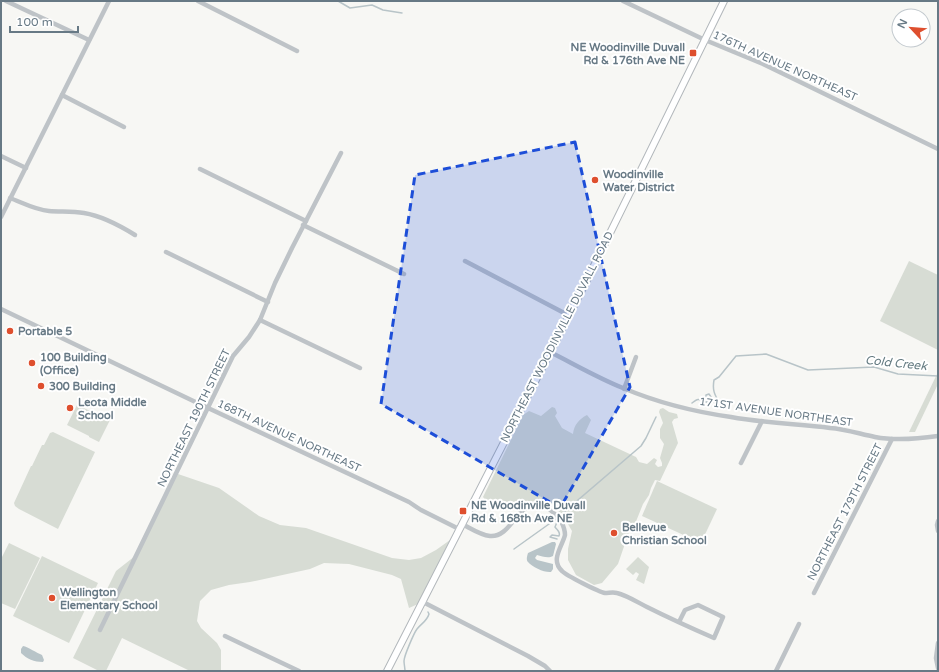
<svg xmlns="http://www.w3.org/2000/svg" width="939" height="672" viewBox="0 0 939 672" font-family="'Varela Round',sans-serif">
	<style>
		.green { fill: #d7dcd4 }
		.water { fill: #b8c4c8 }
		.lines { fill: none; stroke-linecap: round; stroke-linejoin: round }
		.stream { stroke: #b8c4c8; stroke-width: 1.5 }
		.major-casing { stroke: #b2b7bb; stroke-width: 8 }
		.minor { stroke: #bec3c7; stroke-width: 4.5 }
		.major { stroke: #fff; stroke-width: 6 }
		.marked { fill: #1d4ed8; fill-opacity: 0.2; stroke: #1d4ed8; stroke-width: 3; stroke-dasharray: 8 5; stroke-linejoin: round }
		.poi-dot { fill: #de4f2e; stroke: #fff; stroke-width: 1.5 }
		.labels { text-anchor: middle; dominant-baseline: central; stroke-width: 4; stroke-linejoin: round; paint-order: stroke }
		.poi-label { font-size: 11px; font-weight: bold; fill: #677985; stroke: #fff; text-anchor: start }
		.street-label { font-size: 11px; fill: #677985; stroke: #fff }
		.water-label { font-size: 12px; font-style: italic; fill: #637a80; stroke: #fff }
	</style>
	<rect width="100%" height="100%" fill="#f7f7f4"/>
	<g class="green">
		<polygon points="909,261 938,275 938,350 880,321"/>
		<polygon points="938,372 938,384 915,432 909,432"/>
		<polygon points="77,405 110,420 99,442 89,437 89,436 67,425"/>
		<path d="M552,407L555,408L557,413L555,416L562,428L573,434C574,425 579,419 587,415L591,420L585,433L636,457L639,462L647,464L654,458L657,460L655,464L658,467L662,466V463L660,458L664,444L660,438V429L663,423L659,412L660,409L663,408L669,412L677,414L678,418L674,419L672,422L678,443L660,481L655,480L651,488L649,495L643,504L633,529H630L618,564L602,583L594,585L576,575L568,560V549L572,531L562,514L548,504L534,502L516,509L507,510L492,508L483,497L523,415L529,411L541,416Z"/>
		<polygon points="53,432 95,452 58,529 19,509 15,506 14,503 31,466 32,466 42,445 44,445 50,433"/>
		<polygon points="178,474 219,488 259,516 280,525 306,528 392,558 409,560 421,558 436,550 450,540 418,604 409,608 401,579 392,575 349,564 324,563 310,569 250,582 229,585 211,590 200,601 197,621 201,628 217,643 221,650 221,671 190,671 122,638 106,671 99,671 73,658 116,571 135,556"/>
		<polygon points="657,481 717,509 701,543 642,516"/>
		<polygon points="9,543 40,558 15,609 1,603 1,559"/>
		<polygon points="42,556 98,583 69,643 13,616"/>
		<polygon points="638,557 649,567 644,584 636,580 639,574 636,572 633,575 626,569"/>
	</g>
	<g class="water">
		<path d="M552,542H555L556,544L553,556C548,559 542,556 537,555L535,558L537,560L553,564V569L551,572C545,573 532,567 528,562C526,560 527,556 528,553Z"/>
		<path d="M23,646C28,647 37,653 42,655L44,660L43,662C34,662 27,659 21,653V649Z"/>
	</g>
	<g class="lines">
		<g class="stream">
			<polyline points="338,1 350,8 372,5 383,10 402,13"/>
			<path d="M692,403C702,395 699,403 707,402V400L706,397V395L709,394L715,403L719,405L720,404C715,395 712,391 714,380L719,377L736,356L766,354L808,370L874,367L898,374L938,376"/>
			<polyline points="564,512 641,446 646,438 656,417"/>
			<path d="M556,519L557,522L555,527C557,530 561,532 559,536L552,535L550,537L557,539"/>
			<polyline points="514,549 556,519"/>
			<path d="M405,671C405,668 404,664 404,661C404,656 414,633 417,629C422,623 427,621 429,614L428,612"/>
		</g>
		<g class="major-casing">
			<polyline id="major" points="387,671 585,284 724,1"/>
		</g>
		<g class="minor">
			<polyline points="6,1 89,40"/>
			<polyline points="198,1 297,51"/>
			<polyline points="623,1 705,40 763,64 938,149"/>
			<polyline points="62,95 124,127"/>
			<polyline points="1,156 26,168"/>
			<polyline points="200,169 306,221"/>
			<path d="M10,198C23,203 36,210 49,211C60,212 72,211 84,213C102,216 119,225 135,235"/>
			<polyline points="1,217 109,1"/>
			<polyline points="303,225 404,274"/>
			<polyline points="166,252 268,302"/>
			<polyline points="465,261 568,315"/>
			<polyline points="1,309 208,408 409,502 421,510 459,529"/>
			<polyline points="260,320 360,368"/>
			<path d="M550,352C574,364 598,378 623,388C656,402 696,412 731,417C764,423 797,424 830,428C845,429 860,434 875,437C896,441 917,439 938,436"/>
			<polyline points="624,389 636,357"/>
			<polyline points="741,463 762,421"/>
			<polyline points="938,521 937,525 938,531"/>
			<path d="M462,524C470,528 480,535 490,536C514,538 518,493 547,508C553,511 557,516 561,521C563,525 565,530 565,535C562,547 550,560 562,571C567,576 599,592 605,593C609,593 613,592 617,593C626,595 639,603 647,607C669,618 691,628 714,638L723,617L698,605L685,610L679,622"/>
			<polyline points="814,593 892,439"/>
			<polyline points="423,602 528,656 545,666 550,671"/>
			<polyline points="100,630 233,356 249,337 260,320 275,283 292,248 341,153"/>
			<polyline points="225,636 299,671"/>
			<polyline points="938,643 936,658 938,668"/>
			<polyline points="776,671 799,624"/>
		</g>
		<use href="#major" class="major"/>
	</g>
	<path class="marked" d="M575,142L630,387L560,508L381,404L415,175Z"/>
	<g class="poi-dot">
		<rect x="689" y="49" width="8" height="8" rx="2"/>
		<circle cx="595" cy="180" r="4"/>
		<circle cx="10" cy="331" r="4"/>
		<circle cx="32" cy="363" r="4"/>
		<circle cx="41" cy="386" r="4"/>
		<circle cx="70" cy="408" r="4"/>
		<rect x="459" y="507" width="8" height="8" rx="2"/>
		<circle cx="614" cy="533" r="4"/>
		<circle cx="52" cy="598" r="4"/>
	</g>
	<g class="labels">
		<g class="poi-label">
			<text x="685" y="47" text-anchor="end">NE Woodinville Duvall<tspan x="685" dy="13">Rd &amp; 176th Ave NE</tspan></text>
			<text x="603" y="174">Woodinville<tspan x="603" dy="13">Water District</tspan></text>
			<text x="18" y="331">Portable 5</text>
			<text x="40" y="357">100 Building<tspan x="40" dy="13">(Office)</tspan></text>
			<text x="49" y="386">300 Building</text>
			<text x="78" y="402">Leota Middle<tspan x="78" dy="13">School</tspan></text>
			<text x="471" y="505">NE Woodinville Duvall<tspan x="471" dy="13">Rd &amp; 168th Ave NE</tspan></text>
			<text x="622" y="527">Bellevue<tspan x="622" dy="13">Christian School</tspan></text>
			<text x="60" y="592">Wellington<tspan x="60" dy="13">Elementary School</tspan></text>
		</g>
		<g class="street-label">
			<text transform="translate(785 66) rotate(24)">176TH AVENUE NORTHEAST</text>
			<text transform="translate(557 337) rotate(-63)">NORTHEAST WOODINVILLE DUVALL ROAD</text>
			<text transform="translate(776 412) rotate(8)">171ST AVENUE NORTHEAST</text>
			<text transform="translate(194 418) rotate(-64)">NORTHEAST 190TH STREET</text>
			<text transform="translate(289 436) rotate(25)">168TH AVENUE NORTHEAST</text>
			<text transform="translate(845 512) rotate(-63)">NORTHEAST 179TH STREET</text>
		</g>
		<g class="water-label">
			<text transform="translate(896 363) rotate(6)">Cold Creek</text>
		</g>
	</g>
	<rect width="939" height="672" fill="none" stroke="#677985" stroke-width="4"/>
	<g transform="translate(911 28) rotate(296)"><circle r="19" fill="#ffffff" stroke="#c2c9ce"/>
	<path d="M0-3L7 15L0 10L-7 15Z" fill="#de4f2e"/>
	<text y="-6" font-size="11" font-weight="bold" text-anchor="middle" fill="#677985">N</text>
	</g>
	<path d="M10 26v6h68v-6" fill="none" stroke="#677985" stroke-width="2"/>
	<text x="16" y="26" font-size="12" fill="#677985" stroke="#ffffff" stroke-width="3" paint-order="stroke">100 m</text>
</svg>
